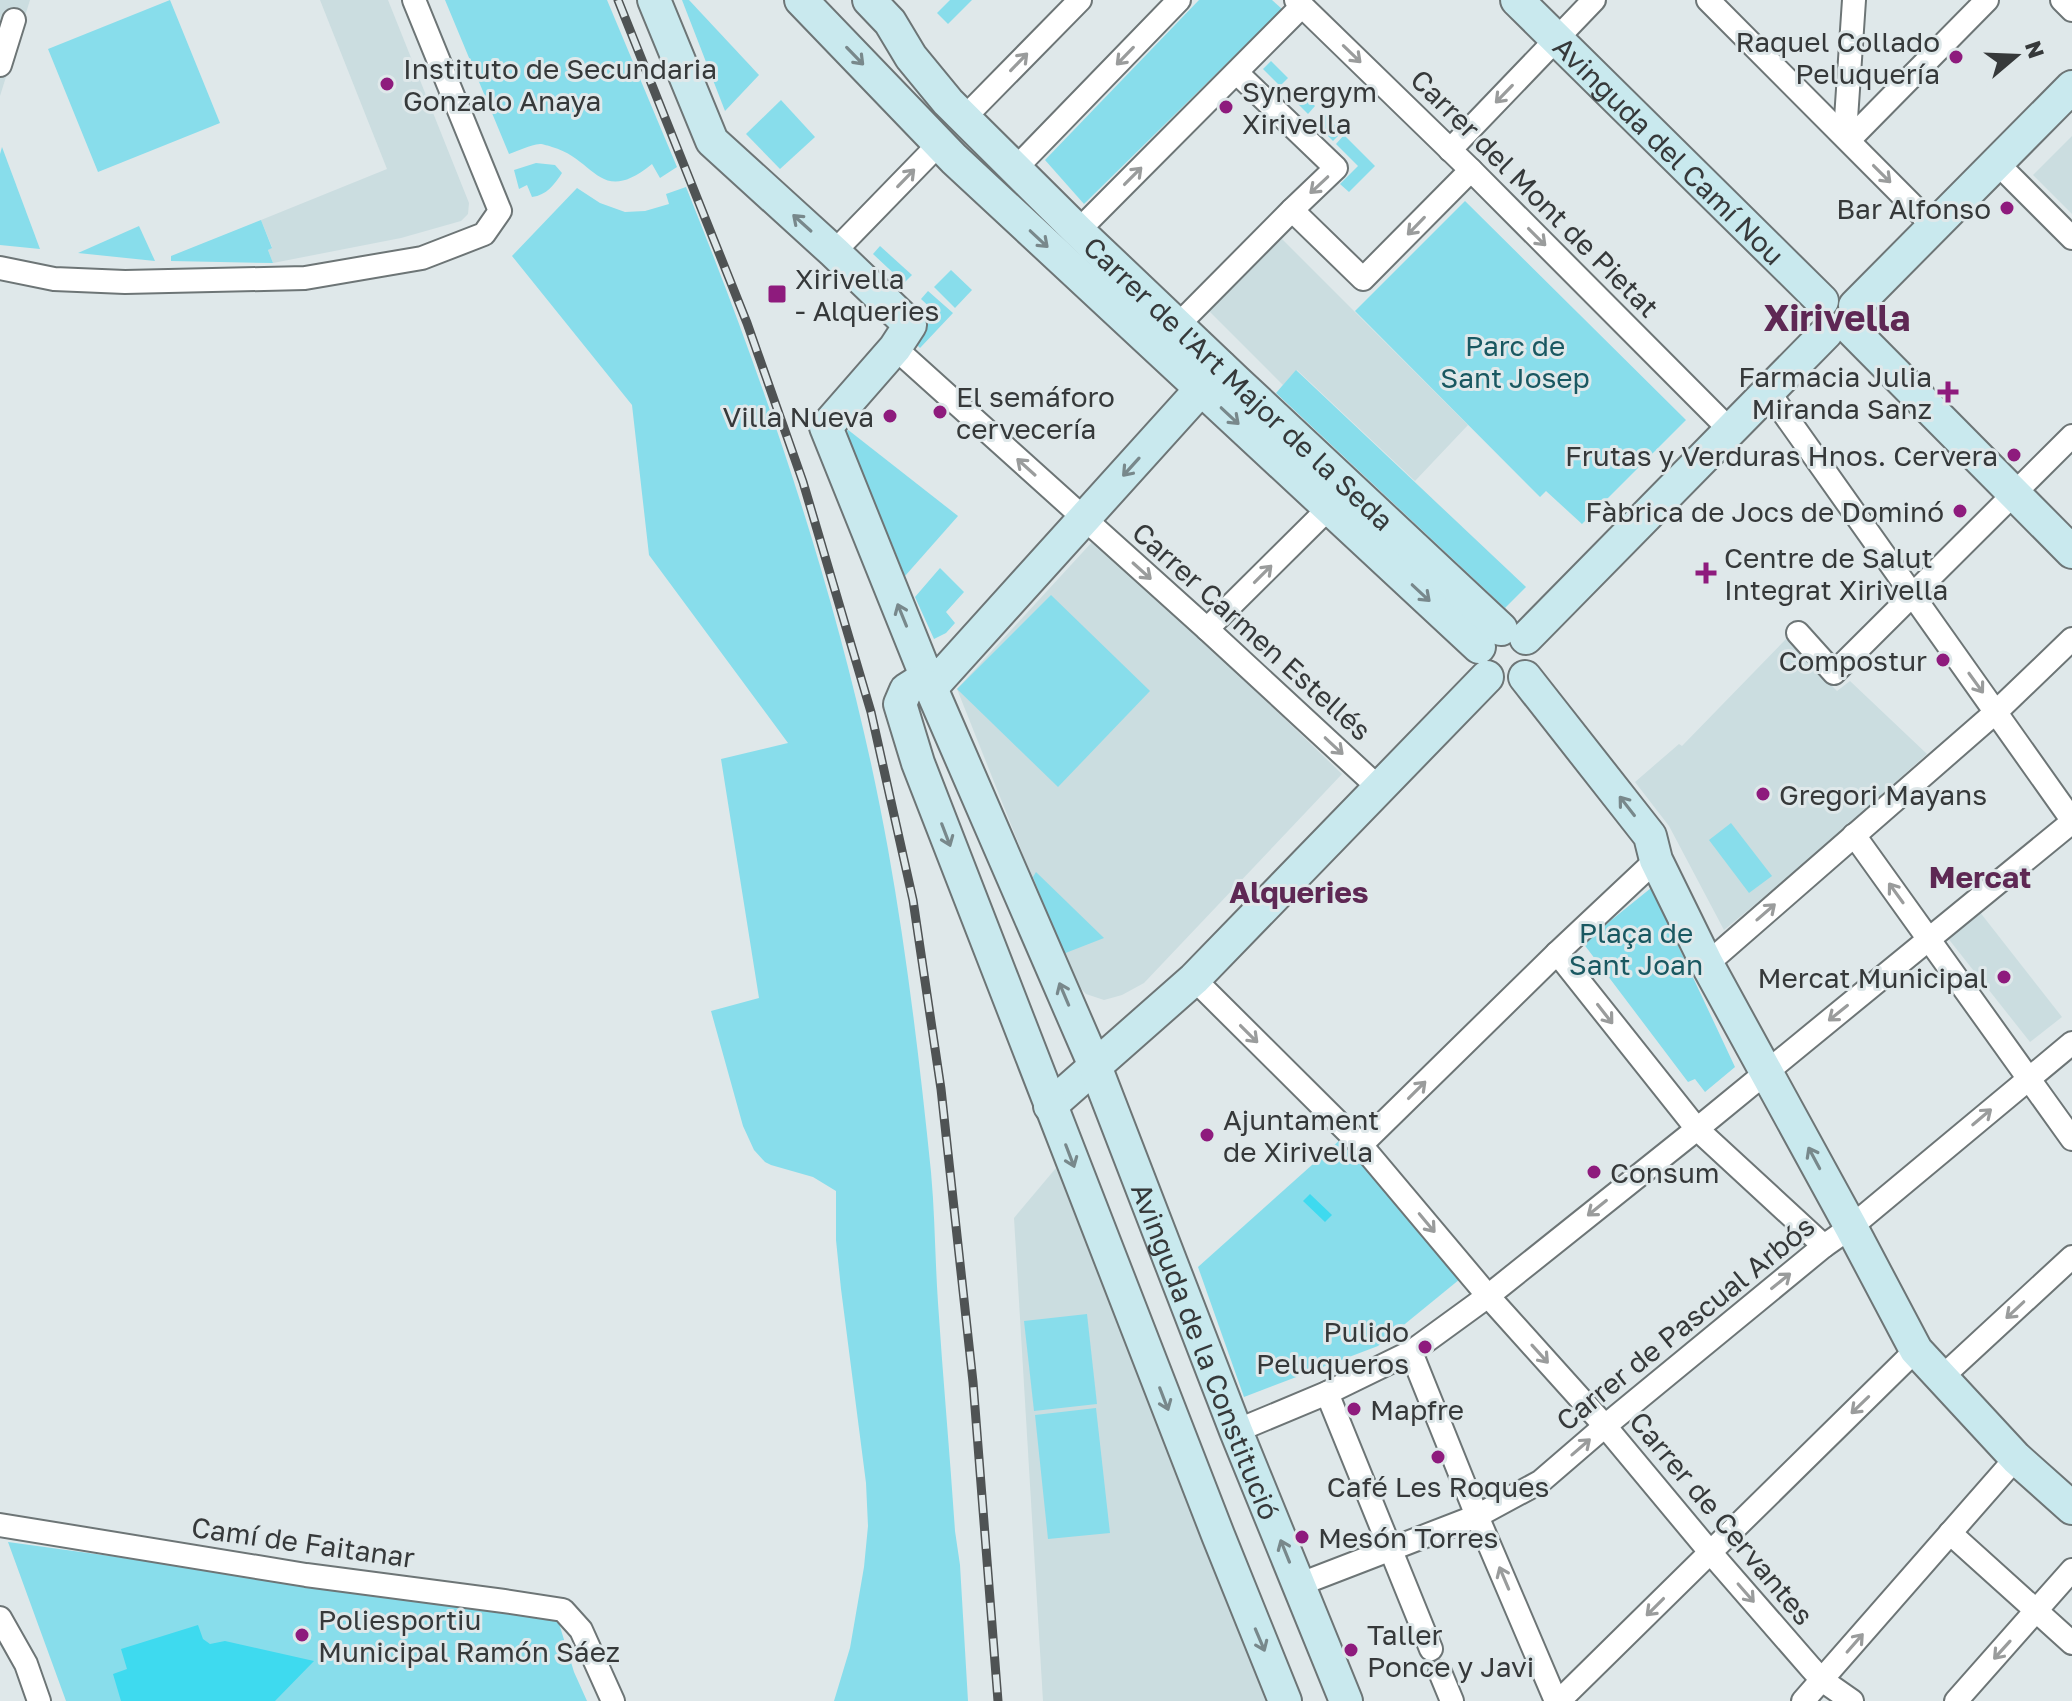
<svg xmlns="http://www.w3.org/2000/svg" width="2072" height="1701" viewBox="0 0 2072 1701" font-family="'Golos Text',sans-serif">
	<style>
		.built { fill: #cbdde0 }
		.green { fill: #88ddeb }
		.water { fill: #3edaef }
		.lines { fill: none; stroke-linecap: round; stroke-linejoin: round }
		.street-casing { stroke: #6d7576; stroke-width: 26 }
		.secondary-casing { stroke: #6d7576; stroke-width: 36 }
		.street { stroke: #fff; stroke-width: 22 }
		.secondary { stroke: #c9e9ee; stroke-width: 32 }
		.rail-casing { stroke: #4f5354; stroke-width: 9 }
		.rail { stroke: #dfe8ea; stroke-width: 6; stroke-dasharray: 18; stroke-linecap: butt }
		.oneway { stroke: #9a9c9c }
		.oneway2 { stroke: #78888b }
		.poi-dot { fill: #8e1b7d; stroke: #dfe8ea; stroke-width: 3 }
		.labels { text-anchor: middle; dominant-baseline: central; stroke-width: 6; stroke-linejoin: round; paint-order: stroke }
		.poi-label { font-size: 28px; fill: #36393a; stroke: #dfe8ea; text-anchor: start }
		.street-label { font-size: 28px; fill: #36393a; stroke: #dfe8ea }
		.park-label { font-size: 28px; fill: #195861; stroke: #dfe8ea }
		.neighbourhood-label { font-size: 30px; font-weight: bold; fill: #5e2854; stroke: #dfe8ea }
		.district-label { font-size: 36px; font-weight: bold; fill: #5e2854; stroke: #dfe8ea }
	</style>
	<rect width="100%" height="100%" fill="#dfe8ea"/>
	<g class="built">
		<polygon points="0,0 30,0 0,96"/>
		<polygon points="320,0 388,0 469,203 468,214 461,221 401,238 273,263 268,250 272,247 261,220 387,169"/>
		<polygon points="2072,136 2072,214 2033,175"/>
		<polygon points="1282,239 1468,425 1415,481 1297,370 1283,385 1208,310"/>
		<polygon points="1093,541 1240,676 1342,774 1144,983 1122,995 1104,1000 1086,994 1073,980 957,689"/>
		<polygon points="1786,639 1837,691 1850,681 1927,754 1797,870 1724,930 1669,826 1635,782 1679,744 1682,746"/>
		<polygon points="1979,911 2062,1017 2030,1042 1947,937"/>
		<polygon points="1056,1168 1271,1701 1043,1701 1014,1218"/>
	</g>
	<g class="green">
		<polygon points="170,0 220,123 98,172 48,49"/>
		<path d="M445,0H607L677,167L660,178L652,164C599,207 596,159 552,147C549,146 543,144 540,144C530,145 518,151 509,154Z"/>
		<polygon points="682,0 689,0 759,75 725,111"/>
		<polygon points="950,0 972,0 948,24 937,13"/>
		<polygon points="1199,0 1272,0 1282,9 1084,204 1045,160"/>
		<polygon points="1271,61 1288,78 1280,86 1263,69"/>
		<polygon points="1298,89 1315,106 1308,114 1291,97"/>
		<polygon points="781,100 815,137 780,169 746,134"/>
		<polygon points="1325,115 1342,132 1333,141 1316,124"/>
		<polygon points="1344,135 1375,166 1349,192 1340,184 1358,166 1336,144"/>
		<polygon points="2,147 40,249 0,245 0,154"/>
		<path d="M536,163L555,165L562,173C554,185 547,195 532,197L527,185L519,189L514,170Z"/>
		<path d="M686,187C772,401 847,621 888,849C907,955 920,1064 931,1172C935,1215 935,1259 938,1303C943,1379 950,1455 955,1531L960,1565L968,1701H834L850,1648L864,1567L868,1526L866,1483L841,1289L836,1240V1191L813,1177L771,1165L765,1162L754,1150L743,1126L711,1011L759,998L721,759L788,743L649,555L632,405L512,256L577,188L600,203L625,212L645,211L669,204L666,194Z"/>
		<polygon points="1465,201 1686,420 1582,524 1546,491 1540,497 1355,311"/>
		<polygon points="261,220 272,248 268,250 273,263 171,261 171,256"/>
		<polygon points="139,226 155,261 78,253"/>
		<polygon points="880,246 912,275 904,283 873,254"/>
		<polygon points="951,270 972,290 955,308 934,287"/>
		<polygon points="928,291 953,313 920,348 912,340 937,314 921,299"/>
		<polygon points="1296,370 1526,587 1505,608 1276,393"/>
		<polygon points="847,429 958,516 905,576 848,436"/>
		<polygon points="940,568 964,592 946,612 955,623 946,633 934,639 915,597"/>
		<polygon points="1051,595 1150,691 1058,787 957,689"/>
		<polygon points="1731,823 1772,876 1749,893 1709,840"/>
		<polygon points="1036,872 1104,938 1063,954 1033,877"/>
		<polygon points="1651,888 1735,1067 1705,1092 1695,1079 1688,1082 1583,943"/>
		<polygon points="1341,1139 1460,1279 1378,1346 1244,1397 1198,1267"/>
		<polygon points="1087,1314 1097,1404 1034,1411 1024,1321"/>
		<polygon points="1096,1408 1110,1533 1048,1539 1035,1415"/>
		<polygon points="8,1542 557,1617 574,1672 587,1701 66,1701"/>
	</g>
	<g class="water">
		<polygon points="1310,1194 1332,1215 1325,1222 1303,1201"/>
		<polygon points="198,1625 203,1639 210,1644 225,1641 314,1661 275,1701 121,1701 113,1674 127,1669 121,1649"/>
	</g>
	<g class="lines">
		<g class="street-casing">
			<g id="street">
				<polyline points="1296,0 1471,170 1730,430"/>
				<polyline points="1708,0 1934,227"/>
				<polyline points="2062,0 2072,10"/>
				<polyline points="0,65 14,20"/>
				<polyline points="964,118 1080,0"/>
				<polyline points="1849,140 1987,0"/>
				<polyline points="1849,140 1846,119 1854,0"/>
				<polyline points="1450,150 1594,0"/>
				<polyline points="1997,163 2072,238"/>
				<polyline points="1015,169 1179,0"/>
				<polyline points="1292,210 1363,279 1471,170"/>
				<polyline points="1078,231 1302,6"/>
				<polyline points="834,252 939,144"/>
				<polyline points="0,268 54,279 125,282 305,278 422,258 484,234 500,211 414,0"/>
				<polyline points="1178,325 1292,210 1336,168 1237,73"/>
				<polyline points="895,348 1207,629 1379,788"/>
				<polyline points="1768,391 2072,820"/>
				<polyline points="1207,629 1329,508"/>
				<polyline points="1798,633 1834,673 2072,436"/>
				<polyline points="1854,835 2072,1139"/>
				<polyline points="1557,953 1697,1129 1824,1246"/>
				<polyline points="1707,964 1997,711 2072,639"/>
				<polyline points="1194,979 1361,1145 1488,1296 1605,1426 1710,1552 1811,1668 1822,1680 1852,1701"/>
				<polyline points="1361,1145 1557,953 1656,860"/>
				<polyline points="1411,1352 1477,1516 1556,1701"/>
				<polyline points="1941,1378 2072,1257"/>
				<polyline points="1327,1393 1431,1649"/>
				<polyline points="1236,1431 1327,1393 1411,1352 1488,1296 1697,1129 2072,822"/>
				<polyline points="0,1525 306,1575 504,1601 563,1610 581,1630 613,1701"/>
				<polyline points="1950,1533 2072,1643"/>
				<polyline points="1298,1585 1477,1516 1540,1482 1605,1426 1824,1246 1851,1227 2072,1043"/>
				<polyline points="0,1618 26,1664 39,1701"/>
				<polyline points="1440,1672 1452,1701"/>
				<polyline points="1559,1701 1916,1350"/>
				<polyline points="1803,1701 2016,1458"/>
				<polyline points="1956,1701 2072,1570"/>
			</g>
		</g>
		<g class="secondary-casing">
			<g id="secondary">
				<polyline points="654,0 712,141 834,252 910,325 895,348 826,427 931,688 1221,367"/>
				<polyline points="801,0 954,159 1479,647"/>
				<path id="s1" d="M869,0L890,22L911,57L948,102L1078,231L1237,382L1501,629"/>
				<path id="s2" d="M1517,0L1822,301"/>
				<polyline points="1855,306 2072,87"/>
				<polyline points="1852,330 2072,552"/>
				<polyline points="1526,638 1826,333"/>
				<polyline points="1525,677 1650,836 1656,860 1707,964 1851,1227 1916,1350 2016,1458 2072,1508"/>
				<polyline points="1050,1106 1194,979 1487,677"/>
				<path id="s3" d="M1285,1701L1218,1535L918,763L900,704L906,690L917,683L931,688L1095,1066L1236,1431L1346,1701"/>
			</g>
		</g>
		<use href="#street" class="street"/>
		<use href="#secondary" class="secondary"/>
		<g class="rail-casing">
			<polyline id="rail" points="618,0 747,323 803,482 871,712 913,900 941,1089 973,1382 998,1701"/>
		</g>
		<use href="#rail" class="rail"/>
	</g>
	<defs><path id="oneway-shaft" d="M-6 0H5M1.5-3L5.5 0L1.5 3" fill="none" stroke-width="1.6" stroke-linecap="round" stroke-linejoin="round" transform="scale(2)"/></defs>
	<g class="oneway">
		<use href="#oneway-shaft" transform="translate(1352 54) rotate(44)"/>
		<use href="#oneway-shaft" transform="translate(1125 56) rotate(134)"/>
		<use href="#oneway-shaft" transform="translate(1019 62) rotate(-46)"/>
		<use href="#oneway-shaft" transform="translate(1504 94) rotate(134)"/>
		<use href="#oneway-shaft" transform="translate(1882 174) rotate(45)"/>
		<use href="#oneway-shaft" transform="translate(1133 176) rotate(-45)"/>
		<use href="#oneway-shaft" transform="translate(906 178) rotate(-46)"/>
		<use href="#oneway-shaft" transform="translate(1319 185) rotate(137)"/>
		<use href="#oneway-shaft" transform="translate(1416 226) rotate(134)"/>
		<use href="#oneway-shaft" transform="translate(1537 237) rotate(45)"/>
		<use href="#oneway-shaft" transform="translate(1026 467) rotate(-138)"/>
		<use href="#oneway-shaft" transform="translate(1142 571) rotate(42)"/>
		<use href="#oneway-shaft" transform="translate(1263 574) rotate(-45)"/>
		<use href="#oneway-shaft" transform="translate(1976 683) rotate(54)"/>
		<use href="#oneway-shaft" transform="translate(1334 746) rotate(43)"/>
		<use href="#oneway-shaft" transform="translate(1896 893) rotate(-126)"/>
		<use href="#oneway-shaft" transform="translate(1766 912) rotate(-41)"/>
		<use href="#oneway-shaft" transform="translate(1838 1013) rotate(141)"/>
		<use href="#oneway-shaft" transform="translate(1605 1014) rotate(52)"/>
		<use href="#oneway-shaft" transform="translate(1249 1034) rotate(45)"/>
		<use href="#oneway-shaft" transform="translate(1417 1090) rotate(-45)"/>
		<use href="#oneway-shaft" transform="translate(1982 1117) rotate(-40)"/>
		<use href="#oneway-shaft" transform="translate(1597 1208) rotate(141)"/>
		<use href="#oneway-shaft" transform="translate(1427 1223) rotate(50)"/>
		<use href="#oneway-shaft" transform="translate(1781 1281) rotate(-39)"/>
		<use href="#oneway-shaft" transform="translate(2015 1310) rotate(137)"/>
		<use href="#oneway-shaft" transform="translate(1540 1354) rotate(48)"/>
		<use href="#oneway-shaft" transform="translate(1860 1405) rotate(136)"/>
		<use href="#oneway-shaft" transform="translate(1581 1447) rotate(-41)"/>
		<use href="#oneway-shaft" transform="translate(1504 1578) rotate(-113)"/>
		<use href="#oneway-shaft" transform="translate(1746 1593) rotate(49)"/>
		<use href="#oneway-shaft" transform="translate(1655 1607) rotate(135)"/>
		<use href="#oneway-shaft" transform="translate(1855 1643) rotate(-49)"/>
		<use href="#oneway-shaft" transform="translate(2002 1650) rotate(132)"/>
	</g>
	<g class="oneway2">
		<use href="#oneway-shaft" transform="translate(855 56) rotate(46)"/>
		<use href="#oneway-shaft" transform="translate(802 223) rotate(-138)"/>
		<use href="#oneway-shaft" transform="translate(1039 239) rotate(43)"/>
		<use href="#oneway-shaft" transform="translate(1230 416) rotate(43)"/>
		<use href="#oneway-shaft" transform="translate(1131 467) rotate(132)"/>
		<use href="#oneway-shaft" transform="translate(1421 593) rotate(43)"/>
		<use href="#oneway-shaft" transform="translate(902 615) rotate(-112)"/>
		<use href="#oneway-shaft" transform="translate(1627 806) rotate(-128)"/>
		<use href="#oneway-shaft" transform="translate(946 835) rotate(69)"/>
		<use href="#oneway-shaft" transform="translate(1064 994) rotate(-113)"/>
		<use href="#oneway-shaft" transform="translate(1070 1156) rotate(69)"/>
		<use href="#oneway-shaft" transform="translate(1814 1158) rotate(-118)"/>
		<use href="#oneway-shaft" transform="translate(1164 1399) rotate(69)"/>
		<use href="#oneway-shaft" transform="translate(1285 1551) rotate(-112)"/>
		<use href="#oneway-shaft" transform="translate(1260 1640) rotate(67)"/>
	</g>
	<g class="poi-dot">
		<circle cx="1956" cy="57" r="8"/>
		<circle cx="387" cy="84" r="8"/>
		<circle cx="1226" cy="107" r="8"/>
		<circle cx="2007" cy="208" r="8"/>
		<rect x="767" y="284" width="20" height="20" rx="4"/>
		<path d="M1944 380h8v8h8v8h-8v8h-8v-8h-8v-8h8z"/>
		<circle cx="940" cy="412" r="8"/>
		<circle cx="890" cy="416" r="8"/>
		<circle cx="2014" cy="455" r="8"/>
		<circle cx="1960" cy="511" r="8"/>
		<path d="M1702 561h8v8h8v8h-8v8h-8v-8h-8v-8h8z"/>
		<circle cx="1943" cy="660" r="8"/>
		<circle cx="1763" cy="794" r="8"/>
		<circle cx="2004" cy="977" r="8"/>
		<circle cx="1207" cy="1135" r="8"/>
		<circle cx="1594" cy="1172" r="8"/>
		<circle cx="1425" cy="1347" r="8"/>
		<circle cx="1354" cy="1409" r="8"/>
		<circle cx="1438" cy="1457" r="8"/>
		<circle cx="1302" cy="1537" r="8"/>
		<circle cx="302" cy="1635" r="8"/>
		<circle cx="1351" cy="1650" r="8"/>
	</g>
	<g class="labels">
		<g class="poi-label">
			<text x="1940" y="41" text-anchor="end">Raquel Collado<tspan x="1940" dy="32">Peluquería</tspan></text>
			<text x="403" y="68">Instituto de Secundaria<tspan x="403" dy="32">Gonzalo Anaya</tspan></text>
			<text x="1242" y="91">Synergym<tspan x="1242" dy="32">Xirivella</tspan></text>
			<text x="1991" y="208" text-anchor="end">Bar Alfonso</text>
			<text x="795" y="278">Xirivella<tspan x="795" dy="32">- Alqueries</tspan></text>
			<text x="1932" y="376" text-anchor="end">Farmacia Julia<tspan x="1932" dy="32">Miranda Sanz</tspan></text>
			<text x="956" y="396">El semáforo<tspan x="956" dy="32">cervecería</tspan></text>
			<text x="874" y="416" text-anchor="end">Villa Nueva</text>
			<text x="1998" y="455" text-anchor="end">Frutas y Verduras Hnos. Cervera</text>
			<text x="1944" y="511" text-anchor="end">Fàbrica de Jocs de Dominó</text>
			<text x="1724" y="557">Centre de Salut<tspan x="1724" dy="32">Integrat Xirivella</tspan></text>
			<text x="1927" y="660" text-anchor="end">Compostur</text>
			<text x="1779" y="794">Gregori Mayans</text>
			<text x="1988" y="977" text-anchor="end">Mercat Municipal</text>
			<text x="1223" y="1119">Ajuntament<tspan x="1223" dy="32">de Xirivella</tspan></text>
			<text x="1610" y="1172">Consum</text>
			<text x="1409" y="1331" text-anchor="end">Pulido<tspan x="1409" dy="32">Peluqueros</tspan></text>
			<text x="1370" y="1409">Mapfre</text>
			<text x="1438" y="1486" text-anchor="middle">Café Les Roques</text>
			<text x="1318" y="1537">Mesón Torres</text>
			<text x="318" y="1619">Poliesportiu<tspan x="318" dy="32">Municipal Ramón Sáez</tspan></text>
			<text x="1367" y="1634">Taller<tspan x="1367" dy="32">Ponce y Javi</tspan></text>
		</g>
		<g class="street-label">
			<text stroke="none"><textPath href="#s2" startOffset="214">Avinguda del Camí Nou</textPath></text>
			<text transform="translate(1535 193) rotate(45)">Carrer del Mont de Pietat</text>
			<text stroke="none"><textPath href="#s1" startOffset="534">Carrer de l'Art Major de la Seda</textPath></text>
			<text transform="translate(1252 631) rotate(42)">Carrer Carmen Estellés</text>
			<text transform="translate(1685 1323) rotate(-39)">Carrer de Pascual Arbós</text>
			<text stroke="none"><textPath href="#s3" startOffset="1830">Avinguda de la Constitució</textPath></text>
			<text transform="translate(1722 1518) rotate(50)">Carrer de Cervantes</text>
			<text transform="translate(303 1542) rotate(8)">Camí de Faitanar</text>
		</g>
		<g class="park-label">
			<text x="1515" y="345">Parc de<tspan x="1515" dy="32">Sant Josep</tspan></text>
			<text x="1636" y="932">Plaça de<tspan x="1636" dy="32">Sant Joan</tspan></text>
		</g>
		<g class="neighbourhood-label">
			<text x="1980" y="877">Mercat</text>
			<text x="1299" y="892">Alqueries</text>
		</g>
		<g class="district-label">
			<text x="1837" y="317">Xirivella</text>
		</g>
	</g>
	<g transform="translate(2016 56) rotate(71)" stroke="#dfe8ea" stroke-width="6" paint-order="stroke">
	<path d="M0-6L14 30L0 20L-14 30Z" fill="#36393a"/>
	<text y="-12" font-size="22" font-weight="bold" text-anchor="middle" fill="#36393a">N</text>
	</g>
</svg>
